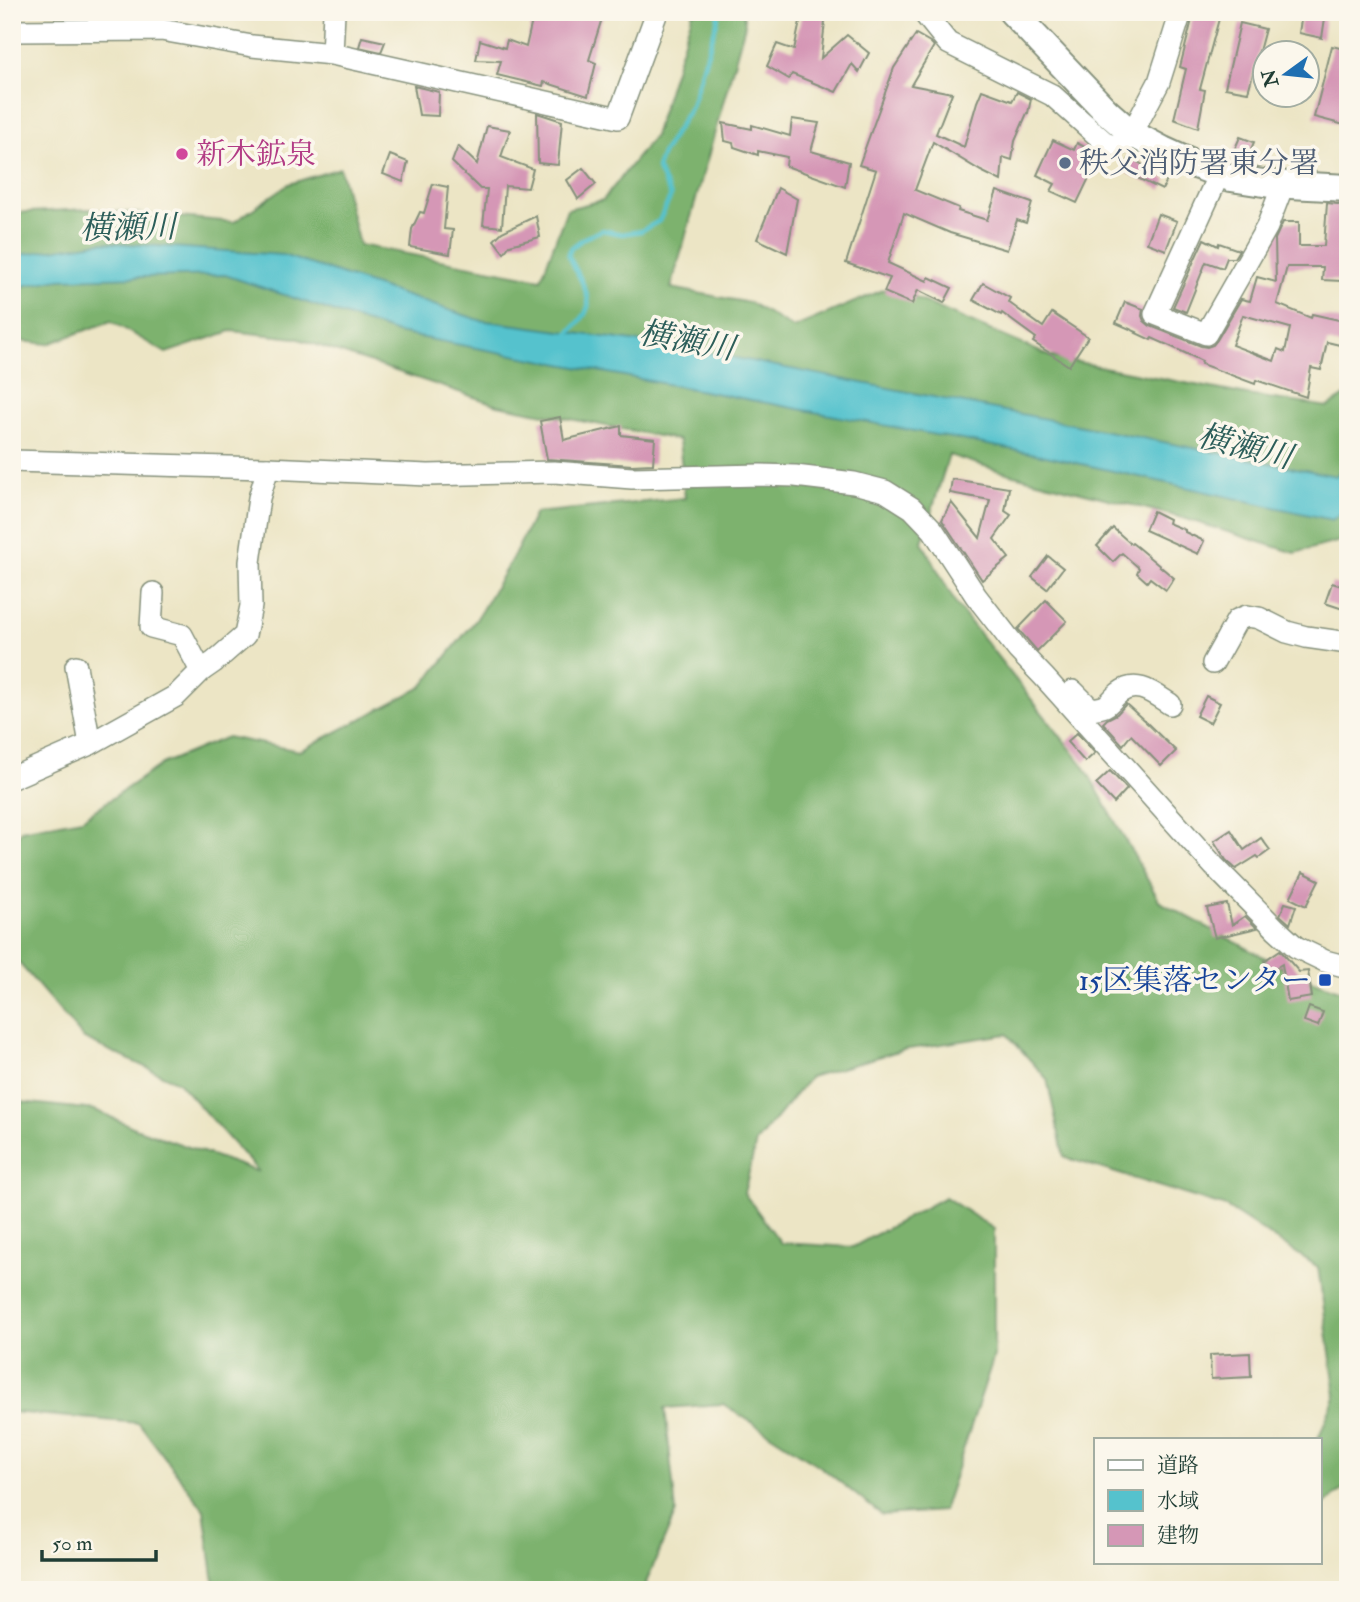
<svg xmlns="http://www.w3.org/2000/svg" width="1360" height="1602" viewBox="0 0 1360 1602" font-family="'IM FELL Double Pica','Noto Serif JP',serif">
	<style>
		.forest { fill: #7db26e; stroke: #4e7851; stroke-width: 2 }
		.water { fill: #55c2cd; stroke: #3a8080; stroke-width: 2 }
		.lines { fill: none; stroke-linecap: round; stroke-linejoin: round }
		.stream { stroke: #55c2cd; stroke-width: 4.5 }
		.building { fill: #d597b6; fill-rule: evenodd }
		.minor-casing { stroke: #86917c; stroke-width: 24 }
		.major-casing { stroke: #86917c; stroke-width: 30 }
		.minor { stroke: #fff; stroke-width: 21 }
		.major { stroke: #fff; stroke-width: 26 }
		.hotel-dot { fill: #d1479c; stroke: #fbf7ec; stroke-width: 2.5 }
		.service-dot { fill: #5c6f8a; stroke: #fbf7ec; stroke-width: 2.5 }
		.transit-dot { fill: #1a4fb4; stroke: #fbf7ec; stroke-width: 2.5 }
		.labels { text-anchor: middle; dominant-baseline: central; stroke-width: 7; stroke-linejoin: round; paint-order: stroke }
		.hotel-label { font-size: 30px; fill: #b23c85; stroke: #fbf7ec; text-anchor: start }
		.service-label { font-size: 30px; fill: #4e5e75; stroke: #fbf7ec; text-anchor: start }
		.transit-label { font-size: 30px; fill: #164399; stroke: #fbf7ec; text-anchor: end }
		.water-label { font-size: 32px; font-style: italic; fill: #2c5e5a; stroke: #fbf7ec }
	</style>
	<rect width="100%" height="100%" fill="#fbf7ec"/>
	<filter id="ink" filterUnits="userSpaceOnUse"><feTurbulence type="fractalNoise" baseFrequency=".0143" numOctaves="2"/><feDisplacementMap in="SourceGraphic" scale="14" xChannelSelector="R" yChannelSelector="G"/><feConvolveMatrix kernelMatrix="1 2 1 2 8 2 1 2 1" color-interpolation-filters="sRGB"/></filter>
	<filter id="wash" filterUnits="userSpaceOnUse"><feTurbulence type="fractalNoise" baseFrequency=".00686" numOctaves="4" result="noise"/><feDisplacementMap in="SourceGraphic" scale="28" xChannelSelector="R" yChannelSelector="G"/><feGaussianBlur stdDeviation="1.57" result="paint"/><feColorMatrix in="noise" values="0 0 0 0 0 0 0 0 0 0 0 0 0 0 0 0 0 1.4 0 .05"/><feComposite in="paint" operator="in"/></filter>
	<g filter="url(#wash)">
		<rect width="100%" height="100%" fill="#ece5c5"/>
		<polygon class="forest" points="693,12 743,12 745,25 671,288 750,303 793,328 890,287 1052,357 1247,395 1328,407 1348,394 1348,539 1295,553 1183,518 1010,474 949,455 922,542 956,604 1084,766 1160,902 1299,976 1348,993 1348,1486 1320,1507 1320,1439 1318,1439 1336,1395 1318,1267 1226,1207 1064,1157 1047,1079 1007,1034 902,1050 810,1077 756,1142 744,1193 781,1243 853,1247 945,1197 994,1229 994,1356 943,1511 882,1515 821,1467 723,1404 665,1408 676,1512 643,1590 215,1590 204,1510 139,1423 12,1412 12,1101 95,1110 135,1128 259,1172 178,1082 84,1039 12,955 12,845 21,830 82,819 162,764 227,737 300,751 422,687 476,620 517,550 535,513 685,498 679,440 498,405 296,338 231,331 166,353 111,321 48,344 12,340 12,213 88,209 234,222 289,184 340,168 359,245 541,279 567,209 603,200 654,136"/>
		<polygon class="water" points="102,242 283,255 479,320 685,348 1336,476 1348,462 1348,508 1332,520 1041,455 397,333 225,275 60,279 12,288 12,256"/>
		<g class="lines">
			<path class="stream" d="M568,334C575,326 585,318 588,307C591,294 574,267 568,255L571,248L584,238L602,230L622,234L641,231L659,221L671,196L657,168L662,154L691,106L717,22L719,12"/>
		</g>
		<g id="blocks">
			<g class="building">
				<polygon points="534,12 604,12 589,60 596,63 588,96 544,82 543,86 497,75 501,61 476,60 480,40 505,48 507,40 526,47"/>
				<polygon points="802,12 826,12 821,58 847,35 869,53 859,72 852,64 836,92 792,74 789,79 767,66 777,44 794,50"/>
				<polygon points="1194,12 1208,12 1220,15 1200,89 1205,90 1198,128 1174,119 1186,69 1180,67"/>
				<polygon points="1302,13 1325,18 1322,38 1299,33"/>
				<polygon points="1240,23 1265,29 1248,92 1225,88"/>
				<polygon points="916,34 930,42 934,46 911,85 952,93 936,134 964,147 977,102 982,90 1012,101 1017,92 1031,99 1028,113 1027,113 1015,141 1012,160 1003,157 1001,181 981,171 933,142 915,190 959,208 958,211 987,220 997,191 1032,203 1026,223 1017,220 1007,250 950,233 904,213 888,263 927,281 929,277 952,288 944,303 918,290 912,304 884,292 890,278 846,263 876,170 859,165 894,68"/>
				<polygon points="362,37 385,42 381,52 359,47"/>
				<polygon points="1332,46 1348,50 1348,126 1314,117"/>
				<polygon points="414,86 439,92 438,116 419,115"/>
				<polygon points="537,113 562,121 558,165 538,163"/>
				<polygon points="792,119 819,123 811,151 849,162 845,187 786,166 787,157 758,151 758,155 734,147 733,143 725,141 723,123 752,129 752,125 790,136"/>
				<polygon points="487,126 510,130 501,157 533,169 528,188 505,186 502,227 483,225 487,189 480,189 452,162 458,146 477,164"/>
				<polygon points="1240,137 1254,142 1247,159 1233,153"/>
				<polygon points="1053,140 1074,150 1077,143 1100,155 1077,203 1051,191 1055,184 1037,175"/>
				<polygon points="390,155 408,162 403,182 383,174"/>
				<polygon points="1130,157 1167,180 1162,190 1123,171"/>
				<polygon points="583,168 596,184 578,199 567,180"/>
				<polygon points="433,184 448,187 444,229 453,230 450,254 410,247 412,229 420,212 424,213"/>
				<polygon points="778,188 797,199 787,253 757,239"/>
				<path d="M1327,203L1348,205V222L1342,281L1322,280L1323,267H1287L1277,304L1311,318L1312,314L1348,322V347L1327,342L1321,370L1311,368L1306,397L1256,380L1255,384L1201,364L1202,361L1170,346L1152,338L1151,340L1136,333L1137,332L1116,323L1125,302L1143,309L1142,316L1144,321L1150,326L1201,346L1207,347L1213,345L1217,340L1241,299L1250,301L1257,277L1276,282L1275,239L1283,222H1299V246H1324ZM1243,315L1290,328L1285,352L1278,349L1274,361L1232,345Z"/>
				<polygon points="1158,214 1177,221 1166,250 1147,243"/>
				<polygon points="536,216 540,237 510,245 504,253 494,240 502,232"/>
				<polygon points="1204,239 1218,246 1219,243 1239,250 1234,258 1227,258 1223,268 1206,262 1186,312 1173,307"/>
				<polygon points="983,283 1010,298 1008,302 1043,327 1052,313 1088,337 1069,366 1033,342 1036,338 1002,313 1001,315 973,300"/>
				<polygon points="560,417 564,440 621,426 621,435 655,439 653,464 632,465 547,459 540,421"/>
				<polygon points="952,479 1009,488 1005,511 1011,515 994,539 1009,558 982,580 942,520 951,502 980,538 990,500 950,493"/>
				<polygon points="1153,511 1169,519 1168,523 1185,530 1185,532 1204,541 1198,554 1145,530"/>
				<polygon points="1113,528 1131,544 1132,543 1137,547 1174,578 1166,590 1150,578 1147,582 1137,573 1139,568 1122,553 1113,562 1097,546"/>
				<polygon points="1048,556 1063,568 1047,589 1032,577"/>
				<polygon points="1332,583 1348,588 1348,594 1343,609 1325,603"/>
				<polygon points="1046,600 1067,621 1037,651 1018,629"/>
				<polygon points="1206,696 1220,703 1210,723 1196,716"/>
				<polygon points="1126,704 1148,724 1176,751 1161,766 1131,735 1123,745 1103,723 1107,719 1117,714"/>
				<polygon points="1077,733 1095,753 1085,762 1067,742"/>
				<polygon points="1110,771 1127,789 1114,803 1096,784"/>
				<polygon points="1231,830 1244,850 1261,838 1270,850 1259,858 1257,856 1236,869 1226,860 1214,841"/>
				<polygon points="1303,872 1319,880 1306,906 1290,898"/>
				<polygon points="1285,903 1296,906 1290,924 1280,915"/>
				<polygon points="1227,904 1232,925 1245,916 1257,928 1215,938 1207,908"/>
				<polygon points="1280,950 1299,972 1308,971 1312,997 1288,1001 1282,964 1272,970 1264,961"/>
				<polygon points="1309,1007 1323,1012 1318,1026 1304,1021"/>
				<polygon points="1250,1353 1251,1377 1211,1379 1210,1355"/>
			</g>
		</g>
	</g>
	<g filter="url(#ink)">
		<use href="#blocks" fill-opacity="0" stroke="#86917c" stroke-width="2"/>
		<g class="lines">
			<g class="minor-casing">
				<g id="minor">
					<polyline points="923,12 948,43 1052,95 1108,145 1118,145 1129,139 1159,82 1181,12"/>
					<polyline points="12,31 161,30 252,46 332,54 618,118 657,12"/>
					<polyline points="332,54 334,12"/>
					<polyline points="1219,174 1155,314 1206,334 1267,227 1283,185"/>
					<polyline points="12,461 268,468 428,475 554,472 632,478 760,475 795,476 854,483 885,491 912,508 933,530 976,596 1018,650 1044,677 1214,866 1276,929 1296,947 1325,961 1348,967"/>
					<polyline points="153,593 151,627 182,635 201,671"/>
					<polyline points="1213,663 1237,620 1247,616 1259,618 1287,632 1306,637 1348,643"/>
					<polyline points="76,666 90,744"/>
					<path d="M1073,691L1091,709C1112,706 1105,705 1119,693C1137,679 1154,694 1170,704"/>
					<polyline points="12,778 90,744 176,696 201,671 214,662 245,635 251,606 250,562 259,498 268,468"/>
				</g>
			</g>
			<g class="major-casing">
				<polyline id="major" points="1012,12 1106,111 1131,133 1163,150 1198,166 1231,178 1270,184 1348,188"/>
			</g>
			<use href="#minor" class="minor"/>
			<use href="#major" class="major"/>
		</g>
	</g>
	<circle class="hotel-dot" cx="182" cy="154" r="7"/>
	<circle class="service-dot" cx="1065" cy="163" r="7"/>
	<rect class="transit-dot" x="1318" y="973" width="14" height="14" rx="3.5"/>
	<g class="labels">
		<g class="hotel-label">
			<text x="196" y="154">新木鉱泉</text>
		</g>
		<g class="service-label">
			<text x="1079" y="163">秩父消防署東分署</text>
		</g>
		<g class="transit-label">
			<text x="1311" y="980">15区集落センター</text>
		</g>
		<g class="water-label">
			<text transform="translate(128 228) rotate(-1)">横瀬川</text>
			<text transform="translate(687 341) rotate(10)">横瀬川</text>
			<text transform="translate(1245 447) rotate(14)">横瀬川</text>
		</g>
	</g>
	<rect width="1360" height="1602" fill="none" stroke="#fbf7ec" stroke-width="42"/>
	<rect x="1094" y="1438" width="228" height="126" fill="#fbf7ec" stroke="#a3ada2" stroke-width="2"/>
	<rect x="1108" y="1460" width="35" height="10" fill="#ffffff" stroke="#a3ada2" stroke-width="2"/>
	<text x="1157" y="1472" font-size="21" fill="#1f3d34">道路</text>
	<rect x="1108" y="1490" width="35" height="21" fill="#55c2cd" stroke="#a3ada2" stroke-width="2"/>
	<text x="1157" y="1508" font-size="21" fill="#1f3d34">水域</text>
	<rect x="1108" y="1525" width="35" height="21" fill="#d597b6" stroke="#a3ada2" stroke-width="2"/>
	<text x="1157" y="1542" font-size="21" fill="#1f3d34">建物</text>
	<g transform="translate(1286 74) rotate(255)"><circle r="33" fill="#fbf7ec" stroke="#a3ada2" stroke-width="2"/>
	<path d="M0-5L12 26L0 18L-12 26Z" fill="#1f6fb2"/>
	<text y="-10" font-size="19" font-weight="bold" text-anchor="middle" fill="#1f3d34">N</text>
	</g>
	<path d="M42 1550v10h114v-10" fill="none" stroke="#1f3d34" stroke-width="3.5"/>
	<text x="52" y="1550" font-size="21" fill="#1f3d34" stroke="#fbf7ec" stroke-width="5" paint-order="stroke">50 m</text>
</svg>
